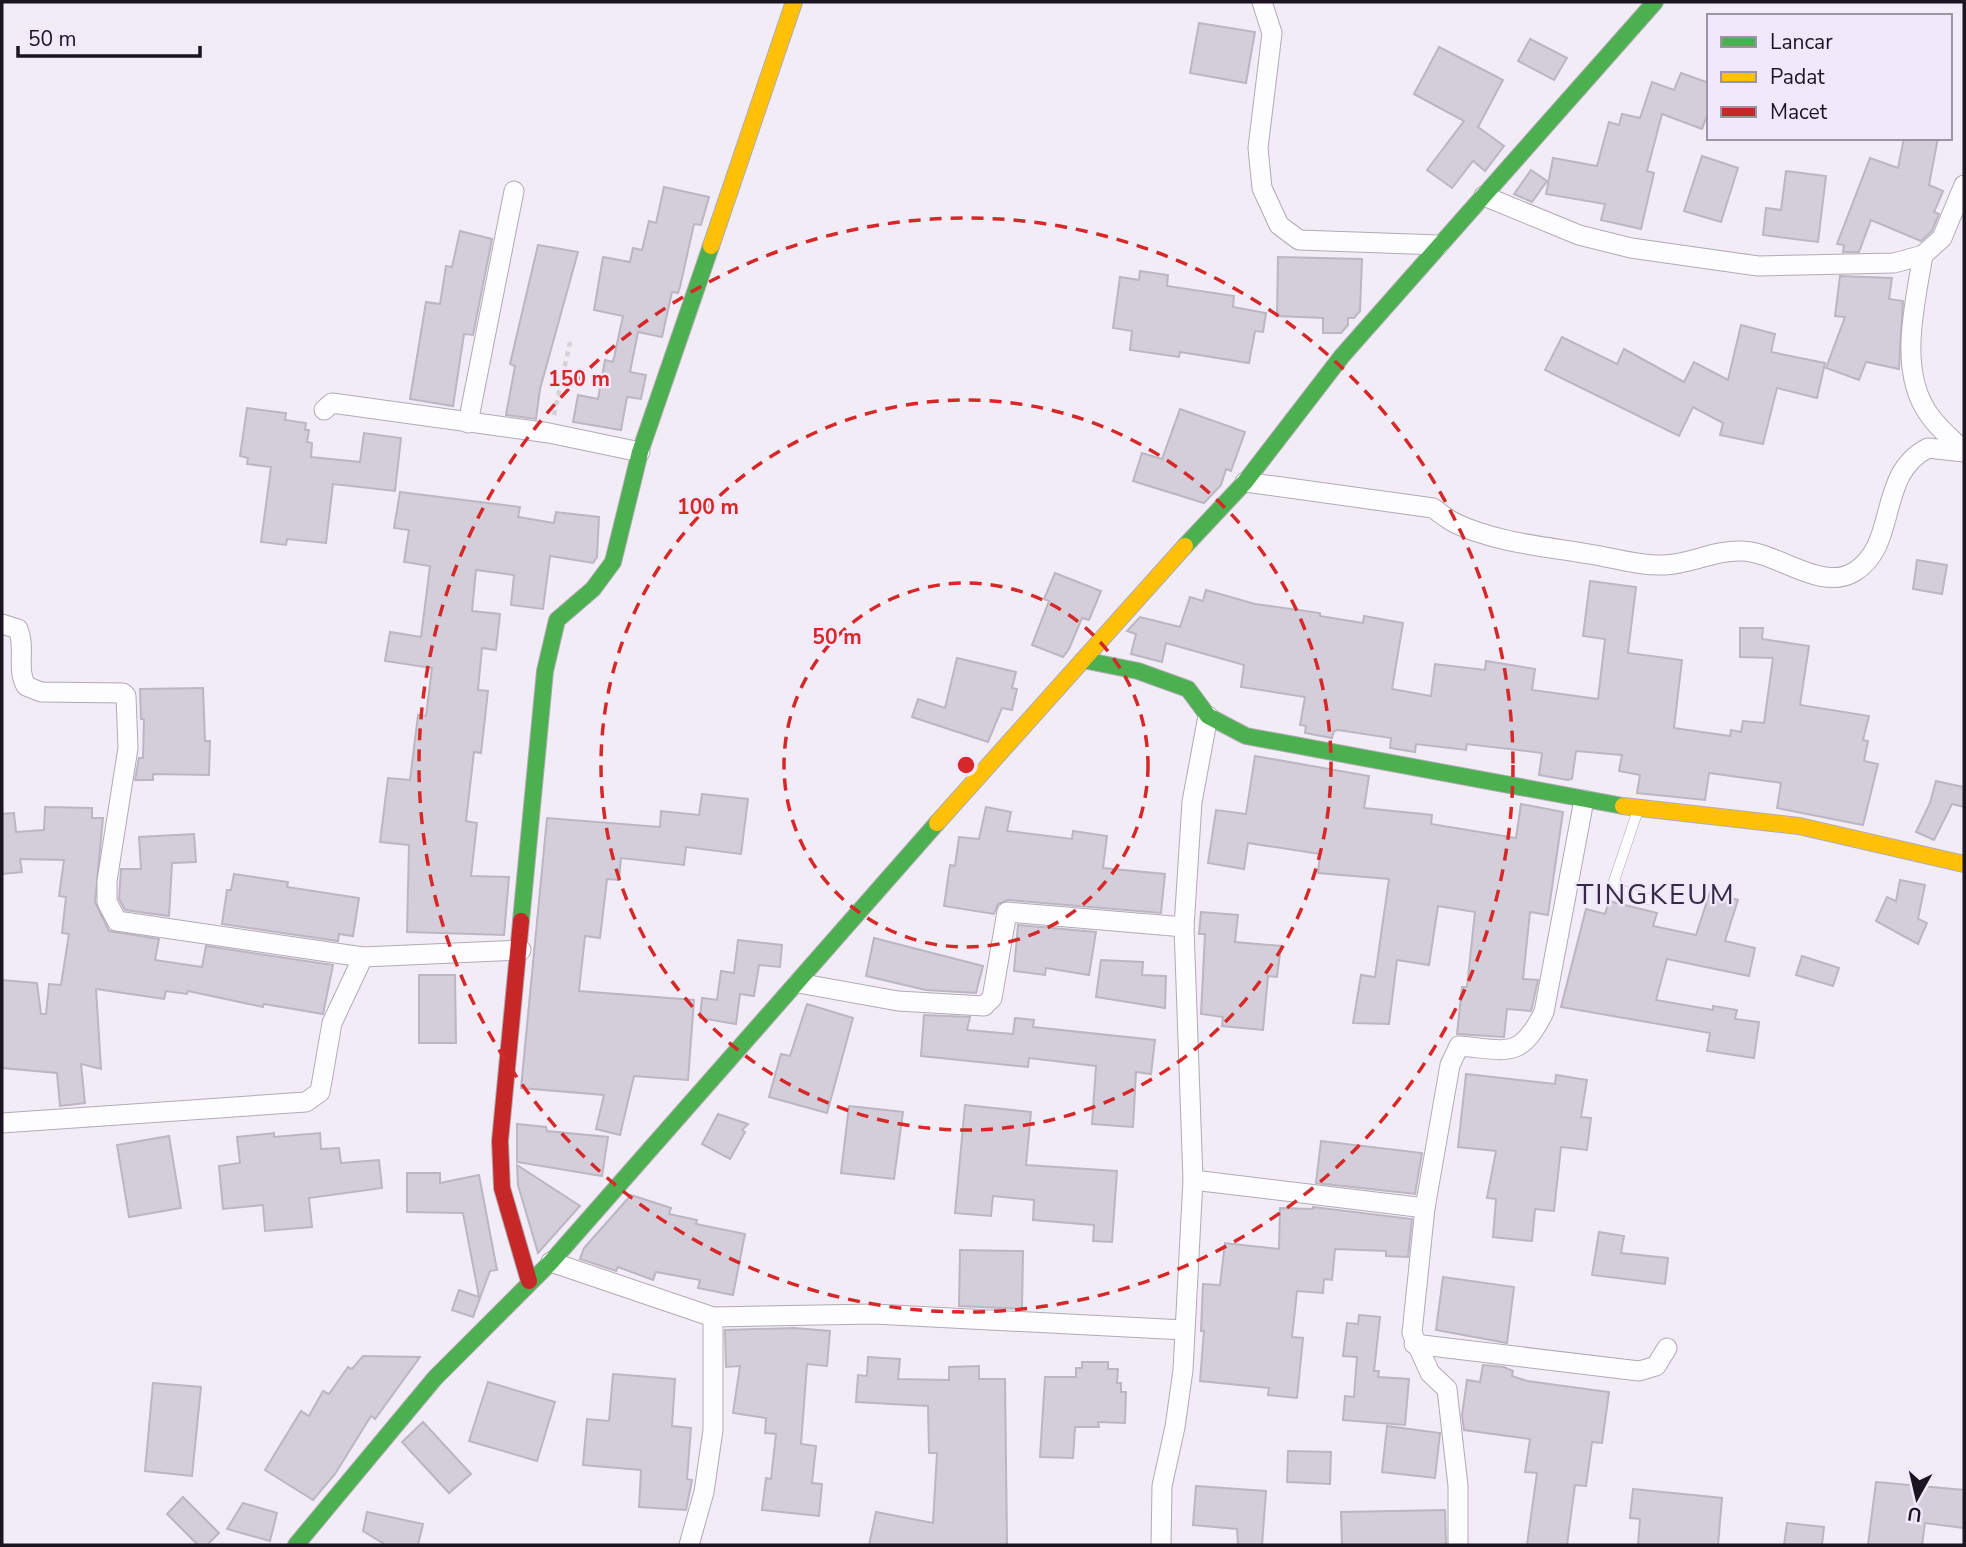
<svg xmlns="http://www.w3.org/2000/svg" width="1966" height="1547" viewBox="0 0 1966 1547" font-family="'Nunito Sans',sans-serif">
	<style>
		.building { fill: #d3ced9; stroke: #bbb6c1; stroke-width: 2 }
		.lines { fill: none; stroke-linecap: round; stroke-linejoin: round }
		.lane-casing { stroke: #b0abb5; stroke-width: 11 }
		.street-casing { stroke: #b0abb5; stroke-width: 21 }
		.fast-casing { stroke: #b0abb5; stroke-width: 18 }
		.slow-casing { stroke: #b0abb5; stroke-width: 18 }
		.jam-casing { stroke: #b0abb5; stroke-width: 18 }
		.path { stroke: #d4d2d6; stroke-width: 4.5; stroke-dasharray: 5 5; stroke-linecap: butt }
		.lane { stroke: #fdfcfe; stroke-width: 10 }
		.street { stroke: #fdfcfe; stroke-width: 19 }
		.fast { stroke: #4caf50; stroke-width: 16 }
		.slow { stroke: #ffc107; stroke-width: 16 }
		.jam { stroke: #c62828; stroke-width: 16 }
		.ring { fill: none; stroke: #d62828; stroke-width: 3.5; stroke-dasharray: 12 9 }
		.labels { text-anchor: middle; dominant-baseline: central; stroke-width: 5; stroke-linejoin: round; paint-order: stroke }
		.quarter-label { font-size: 28px; letter-spacing: 2px; fill: #362a44; stroke: #f1e8fc }
		.centre { fill: #d62828; stroke: #f1e8fc; stroke-width: 3.5 }
		.ring-label { font-size: 21px; text-anchor: middle; font-weight: bold; fill: #d62828; stroke: #f1e8fc; stroke-width: 5; stroke-linejoin: round; paint-order: stroke }
	</style>
	<rect width="100%" height="100%" fill="#f2ecf7"/>
	<g class="building">
		<polygon points="1199,23 1255,32 1246,83 1190,73"/>
		<polygon points="1530,39 1567,58 1554,80 1518,61"/>
		<polygon points="1439,47 1503,80 1478,127 1504,146 1485,171 1473,161 1452,188 1427,170 1464,121 1414,94"/>
		<polygon points="1681,73 1709,83 1709,110 1702,129 1662,114 1647,171 1654,173 1641,229 1601,220 1605,204 1546,194 1553,158 1597,166 1609,122 1619,125 1622,114 1640,118 1652,82 1674,90"/>
		<polygon points="1904,138 1938,138 1929,185 1943,191 1934,212 1939,214 1932,231 1921,241 1871,220 1859,252 1843,252 1844,245 1837,244 1870,158 1898,168"/>
		<polygon points="1702,156 1738,168 1721,222 1684,211"/>
		<polygon points="1531,170 1547,181 1532,202 1514,194"/>
		<polygon points="1786,171 1826,176 1818,242 1763,235 1766,208 1781,210"/>
		<polygon points="664,187 709,197 701,225 694,224 680,287 678,293 672,292 662,337 638,332 630,372 646,375 641,399 627,397 621,430 573,422 578,395 598,399 605,360 613,362 623,316 594,310 603,257 630,262 633,248 642,250 649,221 656,223"/>
		<polygon points="460,231 492,239 473,335 464,334 453,406 410,399 426,302 440,304 446,266 452,267"/>
		<polygon points="538,245 578,252 540,389 536,419 506,415 515,366 510,364"/>
		<polygon points="1278,257 1362,259 1360,311 1354,318 1348,318 1348,325 1341,333 1323,333 1323,318 1277,316"/>
		<polygon points="1140,271 1168,275 1167,286 1234,296 1233,307 1266,313 1263,332 1255,331 1249,363 1180,352 1179,357 1130,350 1132,331 1113,328 1120,277 1139,280"/>
		<polygon points="1840,276 1892,278 1889,299 1903,301 1899,369 1866,362 1859,380 1826,368 1845,317 1835,316"/>
		<polygon points="1741,325 1775,334 1771,352 1825,363 1817,398 1777,388 1763,444 1720,435 1723,423 1693,407 1679,436 1545,370 1562,337 1617,364 1624,349 1684,382 1694,362 1728,380"/>
		<polygon points="247,408 286,413 285,420 306,423 305,430 309,430 307,442 312,443 311,457 360,462 364,433 401,438 395,491 333,484 326,543 287,539 286,545 261,542 271,467 247,464 248,458 240,456"/>
		<polygon points="1180,409 1245,432 1231,471 1226,469 1221,485 1204,503 1133,481 1142,453 1162,459"/>
		<polygon points="400,492 520,507 518,517 554,523 556,512 599,517 597,557 593,563 550,556 543,609 511,605 514,575 476,570 472,611 500,614 496,650 482,648 478,690 488,691 481,753 474,752 466,821 477,823 471,876 509,877 504,935 407,932 409,845 380,842 388,778 410,780 418,715 426,716 432,668 385,661 390,632 421,637 430,566 404,562 409,530 394,528"/>
		<polygon points="1917,560 1947,565 1942,594 1913,589"/>
		<polygon points="1055,573 1101,591 1089,620 1082,618 1069,649 1063,657 1032,645 1049,601 1044,599"/>
		<polygon points="1590,581 1636,587 1628,653 1682,660 1674,728 1730,736 1731,730 1741,732 1743,721 1764,723 1773,658 1740,657 1740,628 1763,628 1762,639 1809,646 1800,705 1869,716 1863,740 1868,741 1864,761 1878,764 1863,825 1777,808 1781,783 1709,773 1705,800 1637,793 1640,775 1619,771 1622,755 1576,751 1572,779 1568,780 1539,775 1542,753 1467,744 1466,750 1416,744 1415,752 1390,748 1391,738 1338,730 1334,731 1332,738 1305,733 1306,726 1300,725 1305,697 1241,687 1244,665 1166,643 1162,662 1131,654 1136,634 1127,631 1140,617 1180,627 1190,597 1203,601 1206,590 1255,604 1320,613 1320,616 1363,623 1364,616 1403,623 1392,689 1431,696 1435,664 1485,670 1486,661 1535,669 1532,690 1598,699 1605,639 1583,636"/>
		<polygon points="957,658 1016,672 1012,688 1017,689 1012,710 1002,708 988,742 912,717 918,699 945,708"/>
		<polygon points="203,688 205,741 210,741 209,775 153,774 153,780 135,780 139,758 143,758 144,719 141,719 140,689"/>
		<polygon points="1255,756 1369,776 1364,808 1432,815 1431,824 1516,838 1521,804 1563,812 1548,915 1530,912 1523,979 1538,980 1532,1008 1531,1011 1507,1009 1504,1037 1457,1034 1462,987 1467,987 1475,912 1438,906 1429,965 1397,960 1389,1024 1353,1023 1361,975 1375,977 1389,879 1318,873 1320,854 1248,843 1244,869 1208,863 1216,810 1246,814"/>
		<polygon points="1936,781 1964,787 1964,807 1952,804 1934,840 1916,832 1930,803"/>
		<polygon points="702,794 748,799 741,854 686,847 684,865 621,858 619,880 607,879 600,938 585,936 579,991 694,1000 688,1080 634,1076 620,1135 596,1129 604,1095 521,1088 547,818 660,827 661,811 699,815"/>
		<polygon points="45,807 92,808 92,818 103,818 95,902 109,931 159,939 155,960 202,967 206,946 333,965 323,1014 264,1004 263,1007 188,991 187,994 166,991 164,999 96,989 101,1069 81,1064 85,1103 60,1106 57,1073 2,1068 2,980 37,983 41,1014 46,1014 49,984 61,985 69,934 62,933 66,897 59,896 64,860 20,859 22,872 2,874 2,814 14,813 16,832 44,830"/>
		<polygon points="986,807 1011,812 1007,831 1072,839 1073,831 1107,836 1103,868 1165,874 1161,913 1008,900 998,904 994,914 944,906 950,865 955,866 959,837 979,839"/>
		<polygon points="194,834 196,862 172,863 169,916 125,910 119,899 121,869 141,869 139,837"/>
		<polygon points="234,874 288,882 287,887 359,898 353,936 339,934 338,941 222,924 227,890 231,890"/>
		<polygon points="1900,880 1925,885 1918,919 1927,923 1918,944 1876,921 1887,897 1896,901"/>
		<polygon points="1710,892 1738,900 1725,941 1755,948 1749,976 1667,959 1656,1000 1713,1010 1713,1006 1737,1010 1735,1019 1759,1022 1754,1058 1707,1051 1710,1033 1561,1007 1586,909 1605,914 1609,901 1657,913 1653,926 1696,935"/>
		<polygon points="1201,912 1238,915 1235,942 1281,946 1277,977 1268,976 1263,1030 1222,1026 1223,1017 1201,1014 1205,934 1199,934"/>
		<polygon points="1018,925 1096,932 1089,975 1046,968 1045,975 1014,971"/>
		<polygon points="874,938 983,966 976,993 926,990 866,976"/>
		<polygon points="738,940 782,945 780,967 759,965 754,996 740,994 736,1024 700,1018 702,998 717,1000 721,971 734,973"/>
		<polygon points="1802,956 1839,968 1833,986 1796,975"/>
		<polygon points="1101,960 1143,962 1142,975 1166,976 1165,1008 1096,997"/>
		<polygon points="419,975 455,975 456,1043 419,1043"/>
		<polygon points="807,1004 853,1018 827,1113 769,1097 781,1054 790,1056"/>
		<polygon points="924,1015 970,1017 967,1030 1013,1034 1015,1018 1034,1020 1033,1027 1155,1040 1151,1074 1136,1072 1133,1127 1092,1124 1096,1066 1029,1058 1028,1067 921,1056"/>
		<polygon points="1466,1074 1555,1084 1556,1075 1587,1080 1581,1117 1591,1118 1587,1150 1561,1147 1554,1211 1535,1209 1532,1241 1493,1237 1496,1199 1487,1198 1496,1151 1458,1147"/>
		<polygon points="965,1105 1031,1112 1026,1165 1117,1171 1112,1242 1093,1241 1094,1225 1033,1220 1034,1200 993,1196 991,1216 955,1213"/>
		<polygon points="849,1106 903,1112 894,1179 841,1173"/>
		<polygon points="718,1114 748,1124 742,1130 745,1132 730,1159 702,1144"/>
		<polygon points="517,1124 546,1127 547,1131 608,1137 602,1176 517,1162"/>
		<polygon points="274,1133 274,1137 320,1133 321,1149 339,1148 341,1163 379,1160 382,1188 309,1198 312,1227 265,1231 263,1205 223,1209 219,1166 240,1163 237,1137"/>
		<polygon points="169,1136 181,1208 129,1217 117,1145"/>
		<polygon points="1321,1141 1422,1153 1415,1194 1316,1183"/>
		<polygon points="517,1165 580,1206 538,1253 518,1185"/>
		<polygon points="407,1173 440,1173 440,1183 479,1175 497,1270 490,1271 473,1317 452,1310 459,1290 479,1297 463,1213 407,1212"/>
		<polygon points="631,1195 671,1208 669,1214 697,1220 696,1224 745,1234 733,1295 698,1288 700,1280 656,1272 653,1280 618,1267 616,1271 580,1259 584,1248"/>
		<polygon points="1313,1207 1412,1219 1408,1257 1386,1256 1386,1251 1335,1249 1332,1280 1324,1279 1323,1293 1297,1291 1292,1337 1303,1338 1297,1398 1268,1395 1269,1388 1200,1381 1204,1331 1201,1331 1203,1284 1220,1285 1225,1243 1279,1249 1280,1208 1313,1209"/>
		<polygon points="1599,1232 1624,1236 1621,1253 1668,1258 1665,1284 1592,1275"/>
		<polygon points="960,1250 1023,1251 1022,1309 959,1306"/>
		<polygon points="1443,1277 1514,1287 1507,1343 1436,1330"/>
		<polygon points="1359,1315 1380,1317 1374,1371 1379,1371 1378,1377 1409,1379 1405,1425 1343,1420 1345,1396 1354,1397 1357,1357 1343,1356 1347,1323 1358,1324"/>
		<polygon points="794,1328 830,1331 827,1366 807,1364 801,1444 816,1446 812,1483 822,1484 819,1516 762,1510 766,1478 771,1479 776,1434 765,1433 766,1418 733,1413 740,1366 726,1367 725,1330"/>
		<polygon points="363,1356 420,1357 375,1419 371,1416 335,1474 313,1500 265,1470 301,1411 309,1416 323,1391 329,1394 348,1367 352,1369"/>
		<polygon points="868,1357 900,1359 898,1379 949,1380 949,1367 979,1366 979,1379 1005,1379 1007,1545 869,1545 876,1512 933,1523 937,1453 929,1453 928,1406 856,1402 858,1375 867,1376"/>
		<polygon points="1082,1362 1108,1362 1108,1369 1118,1369 1117,1383 1121,1383 1121,1392 1126,1392 1125,1423 1098,1422 1099,1427 1075,1427 1073,1458 1040,1457 1045,1377 1076,1377 1076,1368 1082,1368"/>
		<polygon points="1483,1365 1504,1367 1513,1371 1512,1376 1527,1381 1609,1392 1602,1443 1592,1442 1586,1486 1575,1485 1567,1545 1527,1545 1537,1473 1525,1472 1530,1439 1464,1430 1462,1415 1467,1380 1480,1382"/>
		<polygon points="613,1374 675,1379 672,1426 691,1428 687,1479 692,1480 686,1510 639,1507 641,1470 583,1465 587,1419 609,1421"/>
		<polygon points="488,1382 555,1402 537,1461 469,1441"/>
		<polygon points="153,1383 201,1387 192,1476 145,1471"/>
		<polygon points="423,1422 471,1474 449,1493 402,1442"/>
		<polygon points="1387,1426 1440,1433 1435,1478 1382,1472"/>
		<polygon points="1288,1451 1331,1452 1330,1484 1287,1482"/>
		<polygon points="1876,1482 1964,1490 1964,1528 1925,1523 1922,1545 1868,1545"/>
		<polygon points="1196,1486 1266,1491 1262,1545 1238,1545 1237,1529 1193,1525"/>
		<polygon points="1633,1489 1722,1498 1718,1545 1638,1545 1640,1519 1630,1518"/>
		<polygon points="183,1497 219,1533 207,1545 198,1545 167,1514"/>
		<polygon points="243,1503 277,1513 270,1541 227,1529"/>
		<polygon points="1445,1510 1446,1545 1342,1545 1341,1512"/>
		<polygon points="367,1512 423,1524 418,1545 386,1545 363,1531"/>
		<polygon points="1787,1523 1824,1527 1822,1545 1784,1545"/>
	</g>
	<g class="lines">
		<g class="lane-casing">
			<polyline id="lane" points="1638,810 1614,881 1623,891 1651,900"/>
		</g>
		<g class="street-casing">
			<g id="street">
				<polyline points="1262,2 1272,33 1258,148 1262,188 1279,225 1299,240 1439,245"/>
				<polyline points="1484,196 1579,235 1631,248 1758,266 1894,263 1923,255 1942,238 1964,185"/>
				<path d="M1923,255C1915,304 1897,372 1930,416C1939,429 1953,440 1964,451"/>
				<polyline points="324,410 332,403 549,433 640,452"/>
				<polyline points="468,423 514,191"/>
				<path d="M1245,482L1433,508C1440,513 1447,519 1455,523C1496,543 1550,547 1595,555C1617,559 1642,566 1664,565C1691,564 1714,550 1742,551C1777,552 1821,592 1854,572C1899,545 1876,474 1928,448L1964,452"/>
				<path d="M2,624L18,629C26,648 16,668 26,686L41,692L123,693L126,696L128,748L107,881V902L117,921L363,957L521,950"/>
				<polyline points="798,983 898,1001 984,1006 992,998 1007,912 1184,927"/>
				<polyline points="2,1123 306,1102 320,1092 332,1023 363,957"/>
				<polyline points="1193,1180 1425,1208"/>
				<polyline points="551,1262 713,1317 874,1314 1184,1330"/>
				<polyline points="1414,1344 1639,1371 1656,1366 1667,1348"/>
				<polyline points="689,1545 704,1492 713,1430 713,1317"/>
				<polyline points="1161,1545 1162,1486 1175,1427 1183,1370 1193,1180 1184,927 1192,802 1208,716"/>
				<path d="M1458,1545V1486L1447,1389L1430,1373L1412,1333L1425,1208L1450,1065L1459,1046C1508,1050 1520,1060 1544,1012L1584,800"/>
			</g>
		</g>
		<g class="fast-casing">
			<g id="fast">
				<polyline points="1185,546 1245,482 1342,356 1655,2"/>
				<polyline points="1083,660 1138,671 1188,689 1208,716 1246,736 1623,806"/>
				<polyline points="521,921 545,671 557,620 593,589 613,562 640,452 711,246"/>
				<polyline points="296,1545 435,1378 551,1262 937,823"/>
			</g>
		</g>
		<g class="slow-casing">
			<g id="slow">
				<polyline points="711,246 794,2"/>
				<polyline points="1623,806 1799,826 1964,864"/>
				<polyline points="937,823 1185,546"/>
			</g>
		</g>
		<g class="jam-casing">
			<polyline id="jam" points="521,921 500,1141 502,1188 529,1281"/>
		</g>
		<polyline class="path" points="554,415 570,342"/>
		<use href="#lane" class="lane"/>
		<use href="#street" class="street"/>
		<use href="#fast" class="fast"/>
		<use href="#slow" class="slow"/>
		<use href="#jam" class="jam"/>
	</g>
	<g class="ring">
		<circle cx="966" cy="765" r="182"/>
		<circle cx="966" cy="765" r="365"/>
		<circle cx="966" cy="765" r="547"/>
	</g>
	<g class="labels">
		<g class="quarter-label">
			<text x="1656" y="895">TINGKEUM</text>
		</g>
	</g>
	<circle cx="966" cy="765" r="10" class="centre"/>
	<g class="ring-label">
		<text x="579" y="386">150 m</text>
		<text x="708" y="514">100 m</text>
		<text x="837" y="644">50 m</text>
	</g>
	<rect width="1966" height="1547" fill="none" stroke="#1b1521" stroke-width="7"/>
	<rect x="1707" y="14" width="245" height="126" fill="#f1e8fc" stroke="#9b94a4" stroke-width="2"/>
	<rect x="1721" y="37" width="35" height="10" fill="#4caf50" stroke="#9b94a4" stroke-width="2"/>
	<text x="1770" y="49" font-size="21" fill="#1b1521">Lancar</text>
	<rect x="1721" y="72" width="35" height="10" fill="#ffc107" stroke="#9b94a4" stroke-width="2"/>
	<text x="1770" y="84" font-size="21" fill="#1b1521">Padat</text>
	<rect x="1721" y="107" width="35" height="10" fill="#c62828" stroke="#9b94a4" stroke-width="2"/>
	<text x="1770" y="119" font-size="21" fill="#1b1521">Macet</text>
	<g transform="translate(1917 1498) rotate(188)" stroke="#f1e8fc" stroke-width="5" paint-order="stroke">
	<path d="M0-5L12 26L0 18L-12 26Z" fill="#1b1521"/>
	<text y="-10" font-size="19" font-weight="bold" text-anchor="middle" fill="#1b1521">U</text>
	</g>
	<path d="M18 46v10h182v-10" fill="none" stroke="#1b1521" stroke-width="3.5"/>
	<text x="28" y="46" font-size="21" fill="#1b1521" stroke="#f1e8fc" stroke-width="5" paint-order="stroke">50 m</text>
</svg>
